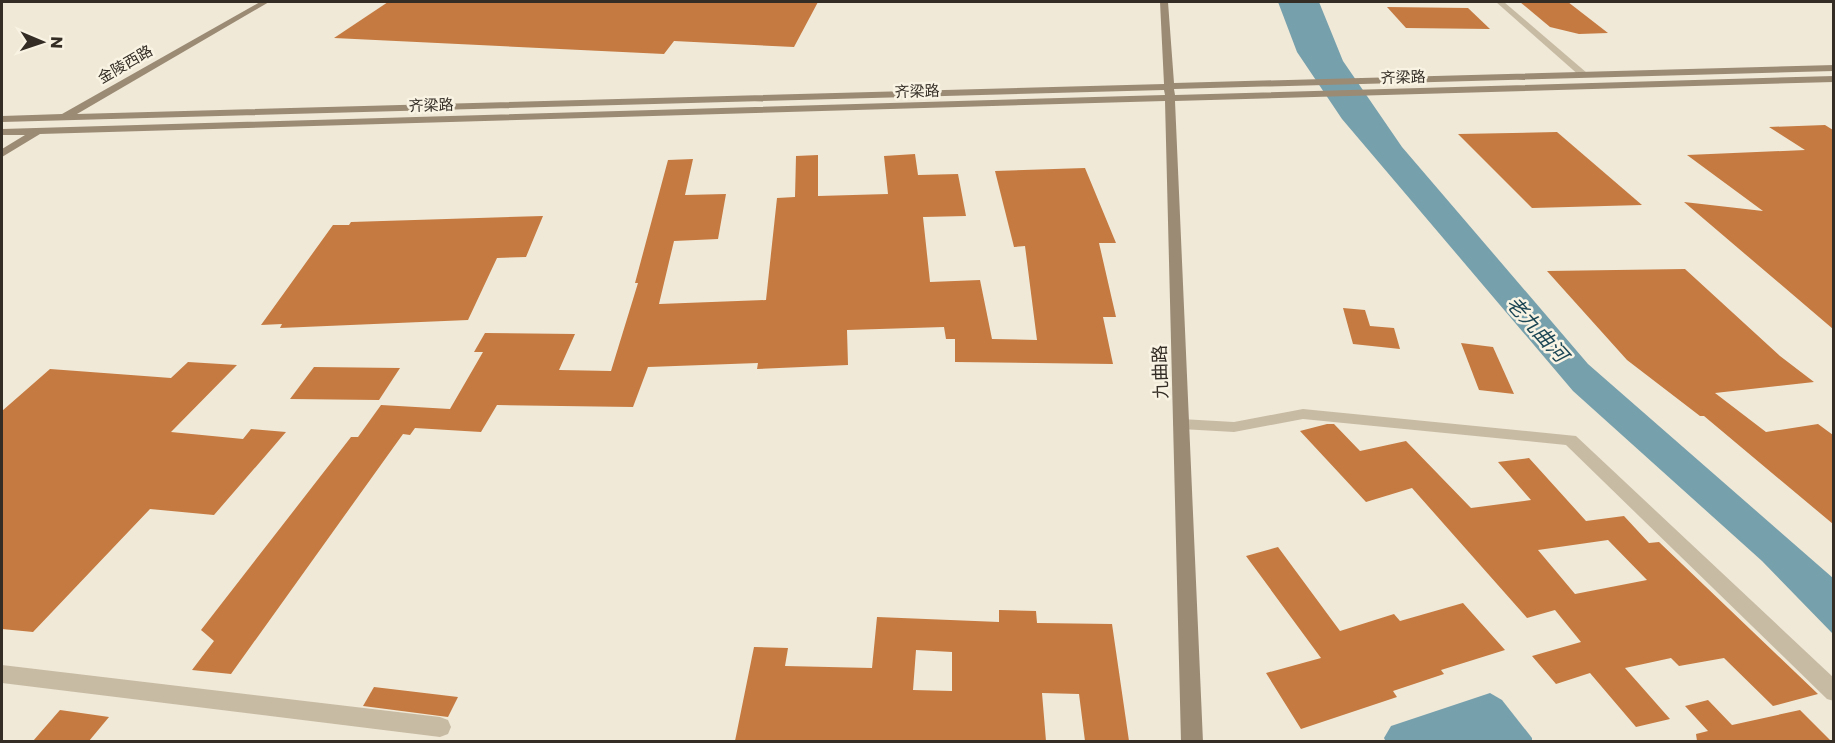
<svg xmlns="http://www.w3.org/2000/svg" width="1835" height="743" viewBox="0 0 1835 743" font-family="Poppins,'Noto Sans SC',sans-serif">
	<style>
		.water { fill: #77a0ad }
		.building { fill: #c57a41; fill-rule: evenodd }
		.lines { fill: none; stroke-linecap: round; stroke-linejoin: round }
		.street { fill: #c8bba4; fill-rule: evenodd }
		.secondary { fill: #9b8b75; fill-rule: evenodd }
		.labels { text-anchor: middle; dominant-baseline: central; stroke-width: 5; stroke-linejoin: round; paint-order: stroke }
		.far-street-label { font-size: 15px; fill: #332d25; stroke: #f8f3e3 }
		.street-label { font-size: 18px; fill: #332d25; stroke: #f8f3e3 }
		.water-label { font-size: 20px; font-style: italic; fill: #1c4654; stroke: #f8f3e3 }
	</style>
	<rect width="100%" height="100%" fill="#f0e9d7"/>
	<g class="water">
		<polygon points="1278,2 1319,2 1343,61 1402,147 1588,364 1833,578 1833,634 1762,561 1573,391 1342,119 1297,52"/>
		<polygon points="1490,693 1502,700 1532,738 1532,741 1386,742 1384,738 1391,726"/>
	</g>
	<g class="building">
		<polygon points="388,2 818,2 794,47 674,41 664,54 334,38"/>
		<polygon points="1520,2 1568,2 1608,33 1579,34 1550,27"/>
		<polygon points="1387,7 1468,8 1490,29 1406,28"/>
		<polygon points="1825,125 1833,130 1833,329 1684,202 1763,211 1687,155 1805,150 1769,127"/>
		<polygon points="1557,132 1642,205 1532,208 1458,134"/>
		<polygon points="915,154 918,175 958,174 966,216 923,217 930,282 980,280 992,339 1037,340 1025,246 1014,247 995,171 1085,168 1116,243 1099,243 1116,317 1103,317 1113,364 955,362 955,339 946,339 944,327 847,330 848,365 757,369 758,363 648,367 633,407 497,405 481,432 415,428 410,435 403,434 231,674 192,670 214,641 201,630 351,437 358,437 381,405 450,409 483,352 474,352 485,333 575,334 559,370 611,371 638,283 635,283 668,160 693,159 685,195 726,194 718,239 674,241 659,304 766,300 777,198 795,197 796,156 818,155 818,196 888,194 884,156"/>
		<polygon points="543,216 526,257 497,258 468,320 280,328 282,324 261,325 333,225 349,225 351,222"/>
		<polygon points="1685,269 1780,356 1814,382 1715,393 1766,432 1818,424 1833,435 1833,524 1704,416 1700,416 1627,360 1547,271"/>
		<polygon points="1343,308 1365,310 1370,326 1394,328 1400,349 1353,344"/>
		<polygon points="1461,343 1493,347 1514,394 1479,390"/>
		<polygon points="188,362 237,365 171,432 243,439 251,429 286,432 214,515 150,509 33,632 2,629 2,411 50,369 171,378"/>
		<polygon points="314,367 400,368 379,400 290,399"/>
		<path d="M1327,424H1334L1360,451L1406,441L1471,508L1531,500L1498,462L1529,458L1586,521L1624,516L1649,543L1659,542L1818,694L1773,706L1724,658L1679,666L1671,658L1625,668L1670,719L1636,727L1590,673L1556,684L1532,656L1581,642L1555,610L1527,618L1412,488L1366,502L1300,431ZM1608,540L1647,580L1575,594L1538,550Z"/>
		<polygon points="1278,547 1340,631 1394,614 1400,621 1463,603 1505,650 1441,670 1444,674 1393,691 1397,697 1301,729 1266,673 1321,658 1246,556"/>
		<path d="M999,610L1036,611L1037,623L1112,624L1129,741H1085L1079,694L1042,693L1046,741H735L754,647L788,648L785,666L872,668L877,617L999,622ZM916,650L952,652V691L913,690Z"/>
		<polygon points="374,687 458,697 448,717 363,706"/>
		<polygon points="1708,700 1732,725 1800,710 1831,741 1697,741 1696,734 1708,731 1685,706"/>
		<polygon points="60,710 109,717 89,741 33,741"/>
	</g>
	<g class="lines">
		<g class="street">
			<polygon points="1496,2 1504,2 1587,73 1587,77 1581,77"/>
			<polygon points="1303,409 1576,436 1834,678 1834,701 1827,699 1566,445 1303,419 1234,432 1181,429 1175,428 1173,424 1175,420 1181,419 1234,422"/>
			<polygon points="2,665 440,717 448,720 451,727 448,734 440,737 2,683"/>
		</g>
		<polygon class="secondary" points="260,2 269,2 77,114 1164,84 1160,2 1168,2 1174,83 1834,65 1834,71 1174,89 1175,95 1834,76 1834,82 1175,101 1203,742 1181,742 1165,101 40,134 2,157 2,149 25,135 2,135 2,129 1165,95 1164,90 2,122 2,116 62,114"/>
	</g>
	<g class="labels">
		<g class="far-street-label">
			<text transform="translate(125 64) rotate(-30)">金陵西路</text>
			<text transform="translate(1403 77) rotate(-2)">齐梁路</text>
			<text transform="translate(917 91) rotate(-2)">齐梁路</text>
			<text transform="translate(431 105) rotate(-2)">齐梁路</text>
		</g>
		<g class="street-label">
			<text transform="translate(1160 372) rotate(-92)">九曲路</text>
		</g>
		<g class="water-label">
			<text transform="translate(1537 329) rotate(48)">老九曲河</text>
		</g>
	</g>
	<rect width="1835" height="743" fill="none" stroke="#332d25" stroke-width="6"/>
	<g transform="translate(42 42) rotate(92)" stroke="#f8f3e3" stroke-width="4.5" paint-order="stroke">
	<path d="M0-4.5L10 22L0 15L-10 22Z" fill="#332d25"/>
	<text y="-9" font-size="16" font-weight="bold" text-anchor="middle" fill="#332d25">N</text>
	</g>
</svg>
